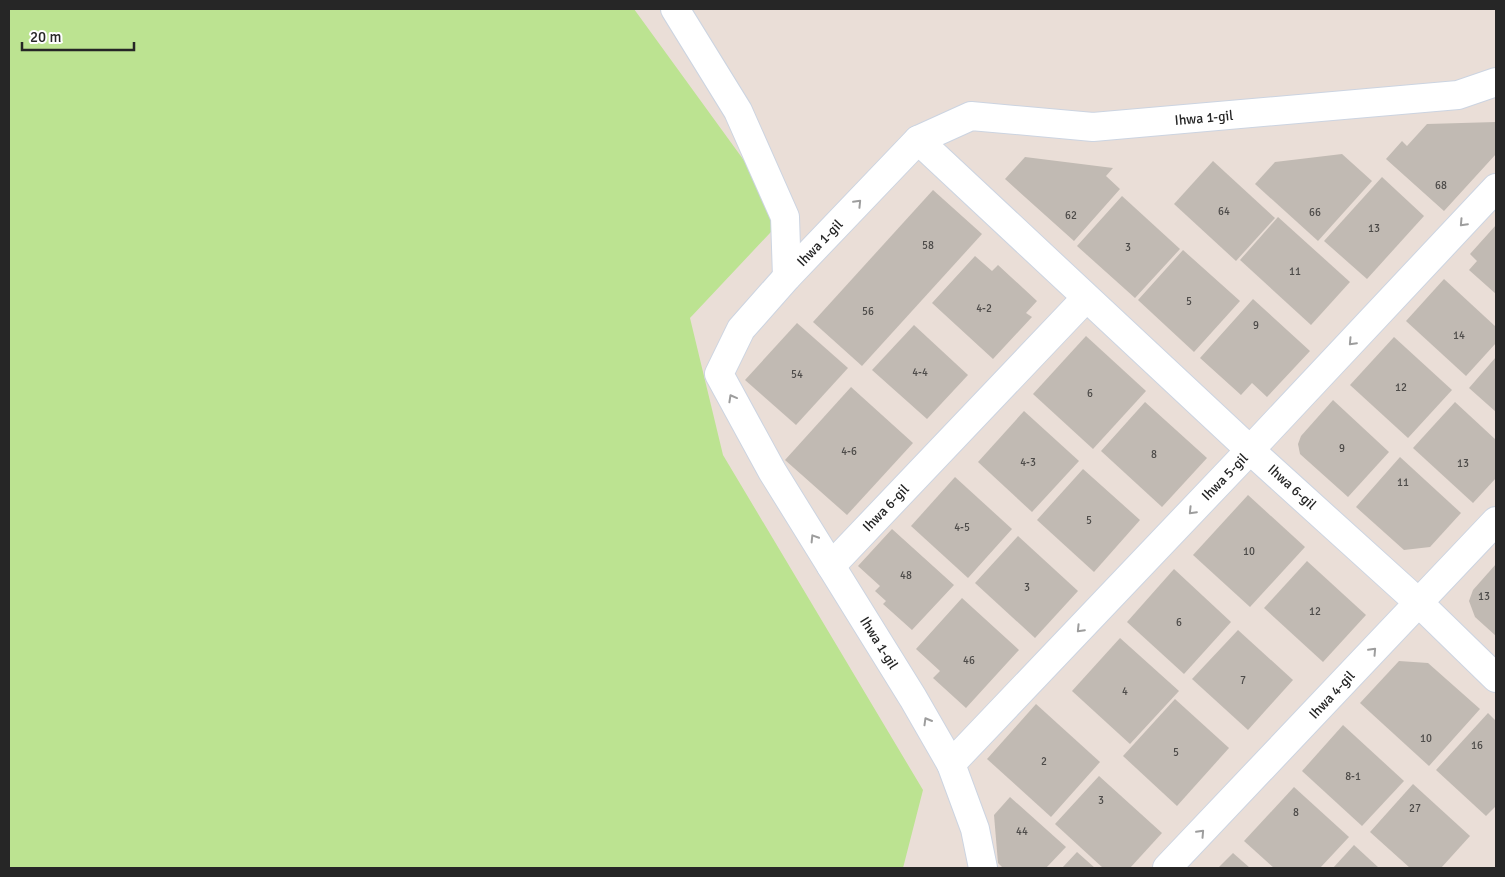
<svg xmlns="http://www.w3.org/2000/svg" width="1505" height="877" viewBox="0 0 1505 877" font-family="Signika,sans-serif">
	<style>
		.green { fill: #bce391 }
		.building { fill: #c1bab3 }
		.lines { fill: none; stroke-linecap: round; stroke-linejoin: round }
		.pedestrian-casing { stroke: #ccd4e1; stroke-width: 30 }
		.minor-casing { stroke: #ccd4e1; stroke-width: 30 }
		.pedestrian { stroke: #fff; stroke-width: 28 }
		.minor { stroke: #fff; stroke-width: 28 }
		.oneway { stroke: #9d9d9d }
		.labels { text-anchor: middle; dominant-baseline: central; stroke-width: 4; stroke-linejoin: round; paint-order: stroke }
		.number-label { font-size: 11px; fill: #4d4b49 }
		.street-label { font-size: 14px; fill: #262626; stroke: #fff }
	</style>
	<rect width="100%" height="100%" fill="#eaded7"/>
	<polygon class="green" points="9,9 634,9 785,217 690,318 723,455 923,790 903,868 9,868"/>
	<g class="building">
		<polygon points="1496,122 1496,154 1444,211 1386,159 1402,141 1407,146 1427,124"/>
		<polygon points="1342,154 1372,181 1318,241 1255,184 1275,162"/>
		<polygon points="1025,157 1113,168 1106,176 1120,189 1074,241 1005,179"/>
		<polygon points="1213,161 1275,218 1236,261 1174,204"/>
		<polygon points="1382,177 1424,216 1367,279 1324,241"/>
		<polygon points="933,190 982,234 862,366 813,322"/>
		<polygon points="1122,196 1180,249 1135,298 1077,246"/>
		<polygon points="1278,217 1350,282 1311,325 1240,260"/>
		<polygon points="1496,225 1496,294 1469,270 1477,261 1470,254"/>
		<polygon points="1183,250 1240,301 1194,352 1138,300"/>
		<polygon points="975,256 992,271 998,265 1037,301 1026,313 1032,317 993,359 932,303"/>
		<polygon points="1444,279 1496,327 1496,343 1466,376 1406,321"/>
		<polygon points="1253,299 1310,351 1267,397 1252,383 1241,395 1200,358"/>
		<polygon points="797,323 848,368 796,425 745,380"/>
		<polygon points="914,325 968,375 927,419 872,370"/>
		<polygon points="1086,336 1146,391 1093,449 1033,394"/>
		<polygon points="1394,337 1452,390 1408,438 1350,385"/>
		<polygon points="1496,357 1496,412 1469,388"/>
		<polygon points="851,387 913,443 847,515 785,460"/>
		<polygon points="1333,400 1389,452 1348,497 1300,454 1298,444 1301,436"/>
		<polygon points="1145,402 1207,458 1162,507 1101,451"/>
		<polygon points="1455,402 1496,440 1496,478 1473,503 1413,448"/>
		<polygon points="1024,411 1079,461 1032,512 978,462"/>
		<polygon points="1400,457 1461,513 1430,547 1404,550 1356,507"/>
		<polygon points="1083,469 1140,520 1094,572 1037,520"/>
		<polygon points="955,477 1012,529 968,578 911,526"/>
		<polygon points="1248,495 1305,547 1250,607 1193,555"/>
		<polygon points="892,529 954,585 912,630 883,604 886,601 875,591 880,586 858,566"/>
		<polygon points="1018,536 1078,591 1035,638 975,583"/>
		<polygon points="1307,561 1366,615 1323,662 1264,608"/>
		<polygon points="1496,564 1496,636 1475,617 1469,601 1473,590"/>
		<polygon points="1174,569 1231,622 1184,674 1127,622"/>
		<polygon points="962,598 1019,650 966,708 933,678 940,671 916,649"/>
		<polygon points="1238,630 1293,680 1248,730 1192,679"/>
		<polygon points="1120,638 1179,691 1130,744 1072,691"/>
		<polygon points="1399,661 1428,663 1480,709 1429,766 1360,703"/>
		<polygon points="1175,699 1229,748 1177,806 1123,756"/>
		<polygon points="1036,704 1100,762 1051,817 987,759"/>
		<polygon points="1488,713 1496,721 1496,806 1486,816 1436,770"/>
		<polygon points="1343,725 1404,781 1362,826 1302,771"/>
		<polygon points="1099,776 1162,833 1130,868 1103,868 1055,824"/>
		<polygon points="1413,784 1470,836 1441,868 1410,868 1370,832"/>
		<polygon points="1294,787 1349,837 1320,868 1274,868 1244,841"/>
		<polygon points="1010,797 1066,847 1046,868 1003,868 998,863 994,815"/>
		<polygon points="1354,845 1379,868 1333,868"/>
		<polygon points="1077,852 1095,868 1062,868"/>
		<polygon points="1233,853 1250,868 1218,868"/>
	</g>
	<g class="lines">
		<g class="pedestrian-casing">
			<polyline id="pedestrian" points="675,9 738,111 785,217 787,277"/>
		</g>
		<g class="minor-casing">
			<g id="minor">
				<polyline points="918,140 1250,450 1419,603 1496,678"/>
				<polyline points="831,566 1086,298"/>
				<polyline points="951,764 1250,450 1496,188"/>
				<polyline points="983,868 975,829 951,764 913,698 772,471 719,374 741,329 787,277 918,140 971,116 1093,127 1458,95 1496,82"/>
				<polyline points="1167,868 1496,521"/>
			</g>
		</g>
		<use href="#pedestrian" class="pedestrian"/>
		<use href="#minor" class="minor"/>
	</g>
	<defs><path id="oneway-chevron" d="M-2-3.5L2.5 0L-2 3.5" fill="none" stroke-width="1.6" stroke-linecap="round" stroke-linejoin="round" transform="scale(1.25)"/></defs>
	<g class="oneway">
		<use href="#oneway-chevron" transform="translate(858 203) rotate(-46)"/>
		<use href="#oneway-chevron" transform="translate(1463 223) rotate(133)"/>
		<use href="#oneway-chevron" transform="translate(1352 342) rotate(133)"/>
		<use href="#oneway-chevron" transform="translate(732 398) rotate(-119)"/>
		<use href="#oneway-chevron" transform="translate(1192 511) rotate(134)"/>
		<use href="#oneway-chevron" transform="translate(814 538) rotate(-122)"/>
		<use href="#oneway-chevron" transform="translate(1080 629) rotate(134)"/>
		<use href="#oneway-chevron" transform="translate(1373 651) rotate(-47)"/>
		<use href="#oneway-chevron" transform="translate(927 721) rotate(-120)"/>
		<use href="#oneway-chevron" transform="translate(1201 833) rotate(-47)"/>
	</g>
	<g class="labels">
		<g class="number-label">
			<text x="1441" y="185">68</text>
			<text x="1224" y="211">64</text>
			<text x="1315" y="212">66</text>
			<text x="1071" y="215">62</text>
			<text x="1374" y="228">13</text>
			<text x="928" y="245">58</text>
			<text x="1128" y="247">3</text>
			<text x="1295" y="271">11</text>
			<text x="1189" y="301">5</text>
			<text x="984" y="308">4-2</text>
			<text x="868" y="311">56</text>
			<text x="1256" y="325">9</text>
			<text x="1459" y="335">14</text>
			<text x="920" y="372">4-4</text>
			<text x="797" y="374">54</text>
			<text x="1401" y="387">12</text>
			<text x="1090" y="393">6</text>
			<text x="1342" y="448">9</text>
			<text x="849" y="451">4-6</text>
			<text x="1154" y="454">8</text>
			<text x="1028" y="462">4-3</text>
			<text x="1463" y="463">13</text>
			<text x="1403" y="482">11</text>
			<text x="1089" y="520">5</text>
			<text x="962" y="527">4-5</text>
			<text x="1249" y="551">10</text>
			<text x="906" y="575">48</text>
			<text x="1027" y="587">3</text>
			<text x="1484" y="596">13</text>
			<text x="1315" y="611">12</text>
			<text x="1179" y="622">6</text>
			<text x="969" y="660">46</text>
			<text x="1243" y="680">7</text>
			<text x="1125" y="691">4</text>
			<text x="1426" y="738">10</text>
			<text x="1477" y="745">16</text>
			<text x="1176" y="752">5</text>
			<text x="1044" y="761">2</text>
			<text x="1353" y="776">8-1</text>
			<text x="1101" y="800">3</text>
			<text x="1415" y="808">27</text>
			<text x="1296" y="812">8</text>
			<text x="1022" y="831">44</text>
		</g>
		<g class="street-label">
			<text transform="translate(1204 118) rotate(-5)">Ihwa 1-gil</text>
			<text transform="translate(820 243) rotate(-46)">Ihwa 1-gil</text>
			<text transform="translate(1225 477) rotate(-46)">Ihwa 5-gil</text>
			<text transform="translate(1292 487) rotate(42)">Ihwa 6-gil</text>
			<text transform="translate(886 508) rotate(-46)">Ihwa 6-gil</text>
			<text transform="translate(879 643) rotate(58)">Ihwa 1-gil</text>
			<text transform="translate(1332 695) rotate(-47)">Ihwa 4-gil</text>
		</g>
	</g>
	<rect width="1505" height="877" fill="none" stroke="#262626" stroke-width="20"/>
	<path d="M22 42v8h112v-8" fill="none" stroke="#262626" stroke-width="2.5"/>
	<text x="30" y="42" font-size="15" fill="#262626" stroke="#ffffff" stroke-width="4" paint-order="stroke">20 m</text>
</svg>
